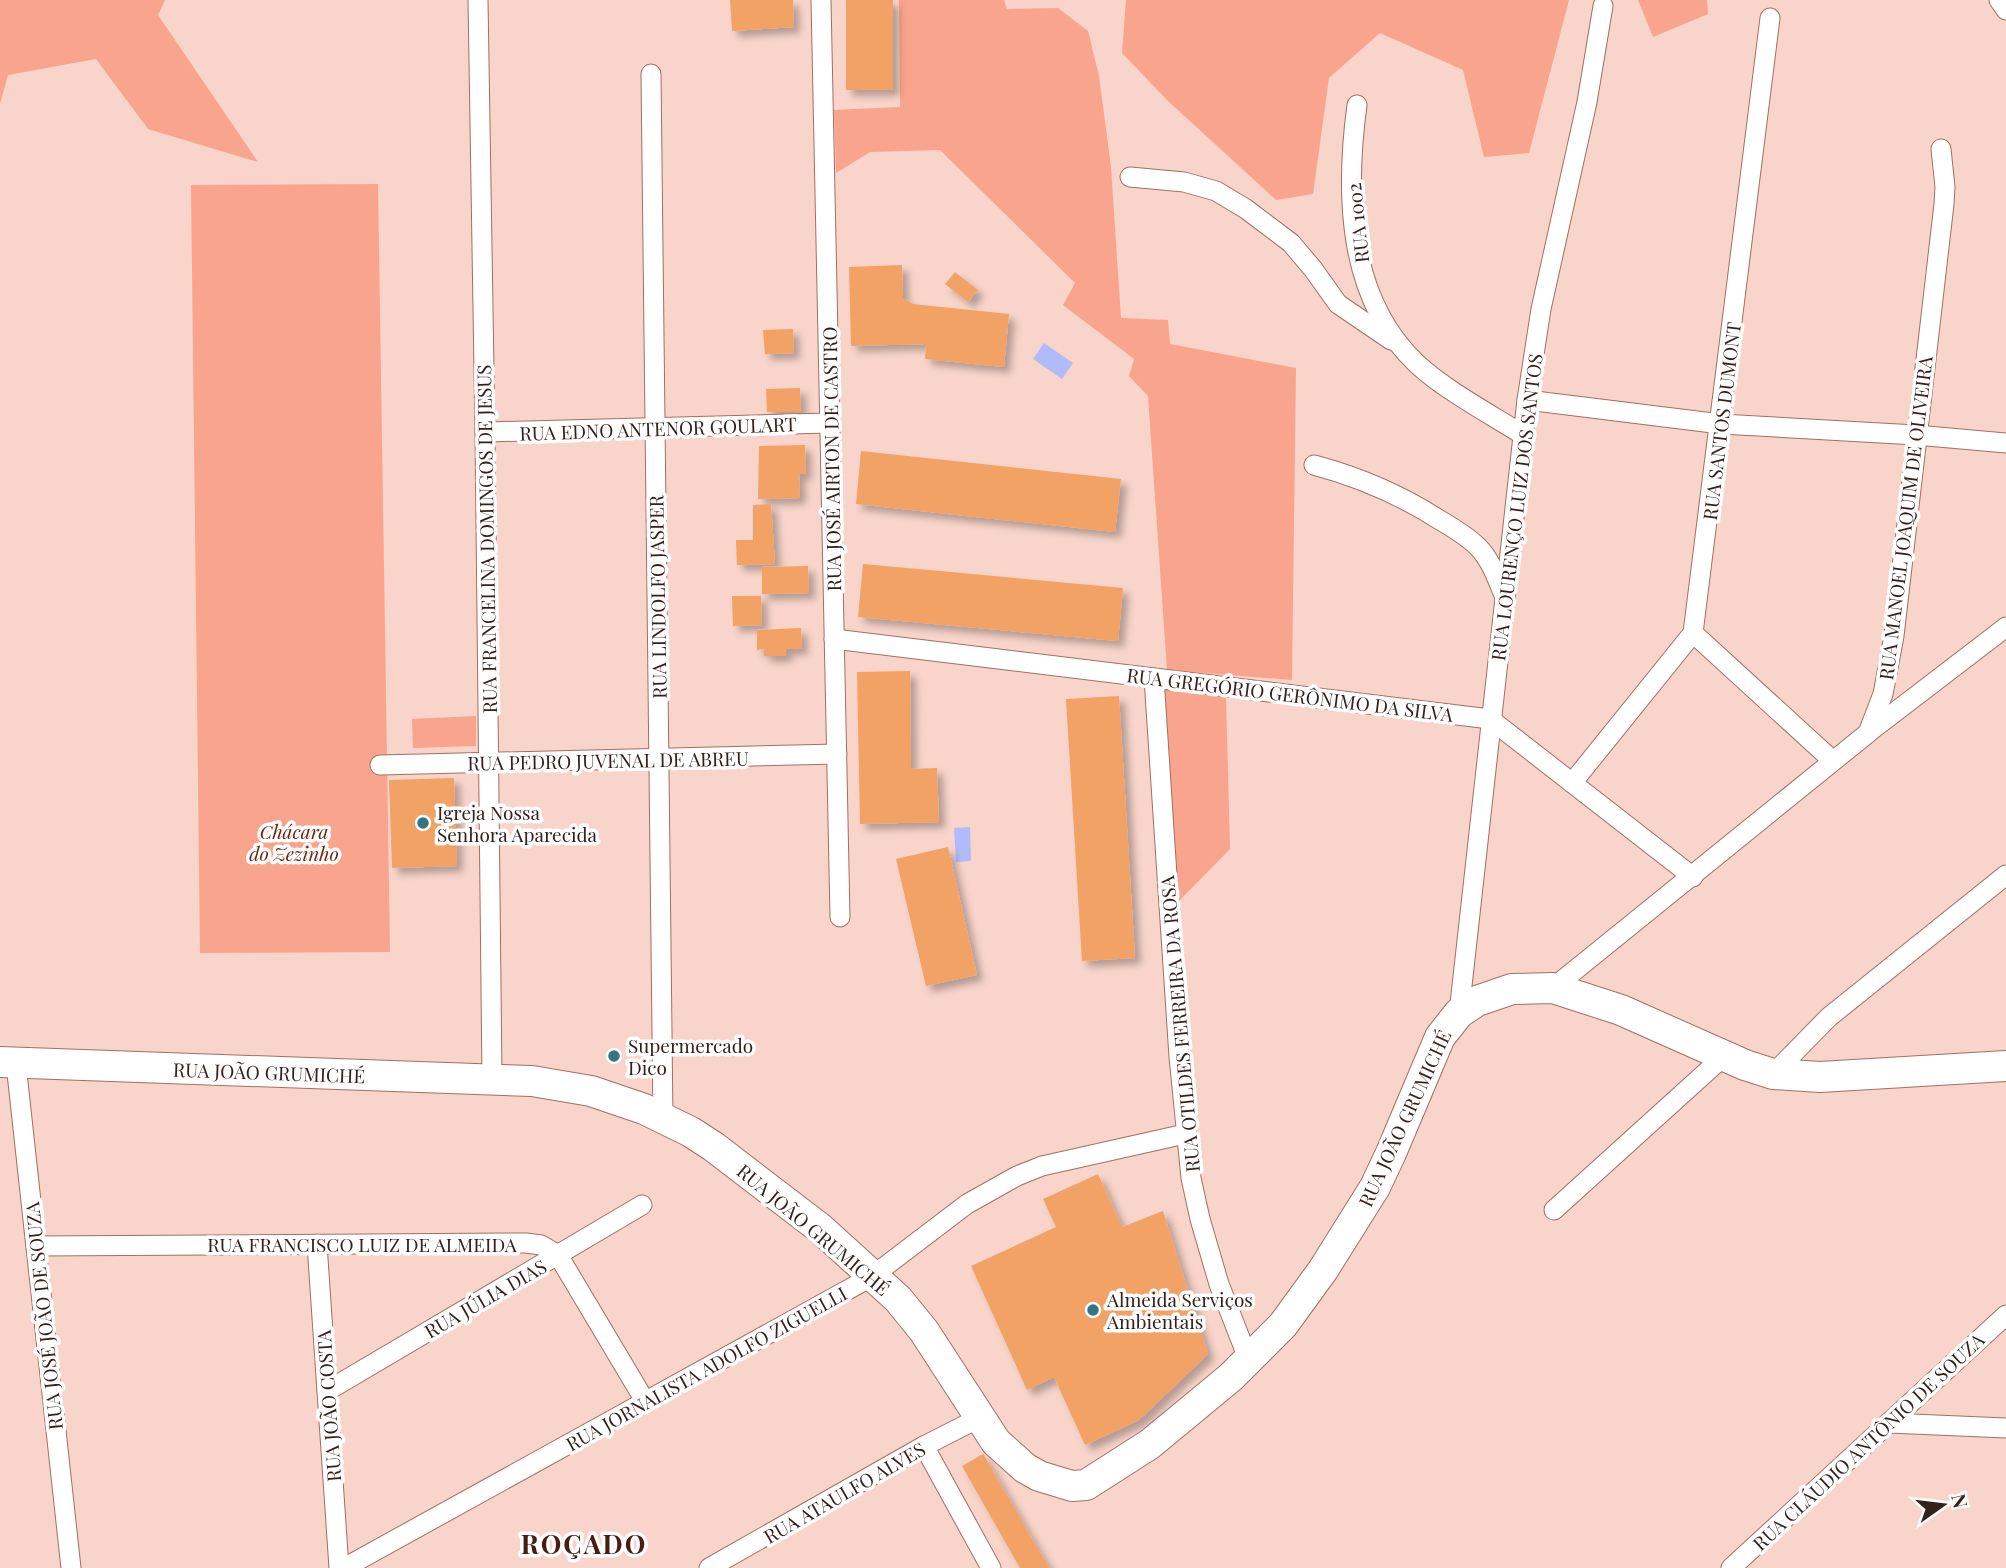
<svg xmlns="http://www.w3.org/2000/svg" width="2006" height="1568" viewBox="0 0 2006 1568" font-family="'Playfair Display',serif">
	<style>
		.green { fill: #f9a48c }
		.water { fill: #b0bbfb }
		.building { fill: #f2a265; filter: url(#shadow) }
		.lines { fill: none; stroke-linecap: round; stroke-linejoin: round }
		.minor-casing { stroke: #a36f60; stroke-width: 21 }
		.primary-casing { stroke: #a36f60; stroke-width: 32 }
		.minor { stroke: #fff; stroke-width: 19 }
		.primary { stroke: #fff; stroke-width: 30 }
		.poi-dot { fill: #327686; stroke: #fefefe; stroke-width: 2.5 }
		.labels { text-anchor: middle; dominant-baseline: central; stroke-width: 7; stroke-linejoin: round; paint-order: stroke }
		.street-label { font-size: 19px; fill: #35201a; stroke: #fefefe }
		.poi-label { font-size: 19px; fill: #35201a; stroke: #fefefe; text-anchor: start }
		.park-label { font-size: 19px; font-style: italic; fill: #6d240d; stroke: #fefefe }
		.district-label { font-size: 26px; font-weight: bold; letter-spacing: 2px; fill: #481c10; stroke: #fefefe }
	</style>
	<defs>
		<filter id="shadow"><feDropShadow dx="6" dy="6" stdDeviation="3.5" flood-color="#0004"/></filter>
	</defs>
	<rect width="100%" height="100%" fill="#f8d4ca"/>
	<g class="green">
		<polygon points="0,0 165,0 158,15 258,162 148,129 96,59 8,75 0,104"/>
		<polygon points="899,0 1004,0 1007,9 1058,8 1088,31 1099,76 1111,167 1121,318 1168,320 1170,344 1296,368 1292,680 1167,670 1148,396 1129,376 1134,359 1063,305 1075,283 940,150 870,152 836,173 834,110 900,107"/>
		<polygon points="1126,0 1569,0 1529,153 1484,157 1463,70 1380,33 1329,78 1313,194 1276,200 1168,101 1122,53"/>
		<polygon points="1638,0 1707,0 1708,14 1653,37"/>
		<polygon points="378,184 390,952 200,953 191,185"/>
		<polygon points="1162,687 1226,696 1230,849 1176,904"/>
		<polygon points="476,716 476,746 413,748 412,719"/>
	</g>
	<g class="water">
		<polygon points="1044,343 1073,363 1062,379 1033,359"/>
		<polygon points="970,827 971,861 956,862 954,828"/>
	</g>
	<g class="building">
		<polygon points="730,0 793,0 794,27 732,31"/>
		<rect x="846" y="0" width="47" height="90"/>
		<polygon points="902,265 903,298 913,304 1009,314 1004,367 925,359 926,344 851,346 849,267"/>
		<polygon points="955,272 978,290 968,302 945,284"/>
		<polygon points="793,329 794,353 765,354 763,330"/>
		<polygon points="800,388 801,412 767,412 766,389"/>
		<polygon points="805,445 806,474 799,474 800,498 758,499 759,446"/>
		<polygon points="861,451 1121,479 1115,532 856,504"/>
		<polygon points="771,504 775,564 737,565 736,540 753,540 753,505"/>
		<polygon points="863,564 1123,588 1118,641 858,617"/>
		<polygon points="808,566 809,593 762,594 762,567"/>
		<polygon points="732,596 761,596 762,625 733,626"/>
		<polygon points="801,628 802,649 786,649 786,656 764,656 764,649 757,650 757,630"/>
		<polygon points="910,671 911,769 937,768 939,822 860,824 857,672"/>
		<polygon points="1119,696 1135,958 1082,961 1066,699"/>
		<polygon points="454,778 457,866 392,868 389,780"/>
		<polygon points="948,847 977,975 926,986 896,859"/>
		<polygon points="1098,1174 1122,1227 1163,1211 1208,1354 1139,1420 1085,1445 1054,1377 1027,1390 971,1266 1056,1227 1043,1199"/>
		<polygon points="983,1454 984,1455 1049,1568 1020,1568 962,1466"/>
	</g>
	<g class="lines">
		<g class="minor-casing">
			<g id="minor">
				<polyline points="478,0 485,432 492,1079"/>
				<polyline points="821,0 840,917"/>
				<polyline points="1999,0 2006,10"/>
				<polyline points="651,74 663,1120"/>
				<path d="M1357,105C1345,194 1347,298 1417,364C1445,390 1490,414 1523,435"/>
				<polyline points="1130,177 1184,182 1216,191 1246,209 1291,243 1313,269 1338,304 1391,340"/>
				<polyline points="1527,400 1721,424 1916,435 2006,443"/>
				<polyline points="485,432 830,423"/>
				<path d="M1314,465C1359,477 1399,494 1438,519C1452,527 1467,536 1478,547C1491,560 1497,579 1504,595"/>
				<polyline points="1693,633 1833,761"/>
				<polyline points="834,639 1490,719 1693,877"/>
				<polyline points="1154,678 1179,1057 1191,1178 1200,1219 1219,1284 1249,1361"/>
				<polyline points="1869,732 2006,627"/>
				<polyline points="380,765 837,754"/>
				<polyline points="1572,783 1693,633 1770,18"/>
				<polyline points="1553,988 1868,733 1883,694 1894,636 1944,204 1945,187 1941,149"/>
				<polyline points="1459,1013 1527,400 1541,309 1587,102 1603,6"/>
				<polyline points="16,1064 71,1568"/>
				<polyline points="1773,1074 1829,1017 2006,875"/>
				<polyline points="1554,1210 1723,1057"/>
				<polyline points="317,1244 339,1568"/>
				<polyline points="36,1246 526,1243 541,1245 558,1255 645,1401"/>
				<polyline points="327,1391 642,1205"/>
				<polyline points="1889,1423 2006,1428"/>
				<polyline points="924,1446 991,1568"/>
				<polyline points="344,1568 871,1277 967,1204 1017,1176 1042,1166 1185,1134"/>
				<polyline points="709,1568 924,1446 979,1418"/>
				<polyline points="1731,1568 2006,1315"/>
			</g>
		</g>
		<g class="primary-casing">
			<polyline id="primary" points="0,1062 532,1081 591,1091 644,1109 691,1132 714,1147 821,1229 898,1299 924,1331 996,1442 1025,1468 1039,1476 1072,1486 1086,1485 1150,1444 1231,1377 1283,1325 1323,1270 1375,1187 1391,1153 1440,1037 1459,1013 1477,1001 1512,989 1553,988 1621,1010 1745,1065 1773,1074 1820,1077 2006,1066"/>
		</g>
		<use href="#minor" class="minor"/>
		<use href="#primary" class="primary"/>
	</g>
	<g class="poi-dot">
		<circle cx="423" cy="823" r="7"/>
		<circle cx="614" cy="1056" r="7"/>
		<circle cx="1093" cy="1310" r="7"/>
	</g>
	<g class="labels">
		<g class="street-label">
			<text transform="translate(1357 223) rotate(-96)">RUA 1002</text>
			<text transform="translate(1721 421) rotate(-83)">RUA SANTOS DUMONT</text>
			<text transform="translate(658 428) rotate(-2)">RUA EDNO ANTENOR GOULART</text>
			<text transform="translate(831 459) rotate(-91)">RUA JOSÉ AIRTON DE CASTRO</text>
			<text transform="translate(1516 507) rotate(-83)">RUA LOURENÇO LUIZ DOS SANTOS</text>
			<text transform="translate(1905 518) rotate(-83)">RUA MANOEL JOAQUIM DE OLIVEIRA</text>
			<text transform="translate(486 539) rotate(-91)">RUA FRANCELINA DOMINGOS DE JESUS</text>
			<text transform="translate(657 597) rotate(-91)">RUA LINDOLFO JASPER</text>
			<text transform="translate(1290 694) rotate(7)">RUA GREGÓRIO GERÔNIMO DA SILVA</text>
			<text transform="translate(608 760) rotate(-1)">RUA PEDRO JUVENAL DE ABREU</text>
			<text transform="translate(1179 1024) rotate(-95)">RUA OTILDES FERREIRA DA ROSA</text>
			<text transform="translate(269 1072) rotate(2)">RUA JOÃO GRUMICHÉ</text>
			<text transform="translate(1404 1118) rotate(-65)">RUA JOÃO GRUMICHÉ</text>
			<text transform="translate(814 1229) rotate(40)">RUA JOÃO GRUMICHÉ</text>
			<text x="362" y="1244">RUA FRANCISCO LUIZ DE ALMEIDA</text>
			<text transform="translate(485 1298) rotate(-30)">RUA JÚLIA DIAS</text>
			<text transform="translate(43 1316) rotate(-96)">RUA JOSÉ JOÃO DE SOUZA</text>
			<text transform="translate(706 1368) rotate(-29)">RUA JORNALISTA ADOLFO ZIGUELLI</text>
			<text transform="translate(328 1406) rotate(-94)">RUA JOÃO COSTA</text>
			<text transform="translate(1868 1441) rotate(-43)">RUA CLÁUDIO ANTÔNIO DE SOUZA</text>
			<text transform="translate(844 1492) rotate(-30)">RUA ATAULFO ALVES</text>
		</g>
		<g class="poi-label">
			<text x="437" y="812">Igreja Nossa<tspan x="437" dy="22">Senhora Aparecida</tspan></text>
			<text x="628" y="1045">Supermercado<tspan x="628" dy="22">Dico</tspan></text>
			<text x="1107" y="1299">Almeida Serviços<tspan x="1107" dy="22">Ambientais</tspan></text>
		</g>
		<g class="park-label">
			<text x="294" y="831">Chácara<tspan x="294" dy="22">do Zezinho</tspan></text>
		</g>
		<g class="district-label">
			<text x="584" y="1543">ROÇADO</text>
		</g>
	</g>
	<g transform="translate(1943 1505) rotate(76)" stroke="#fefefe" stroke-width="5" paint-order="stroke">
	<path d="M0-5L12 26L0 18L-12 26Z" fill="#35201a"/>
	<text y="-10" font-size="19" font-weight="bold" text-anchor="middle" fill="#35201a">N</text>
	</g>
</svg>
